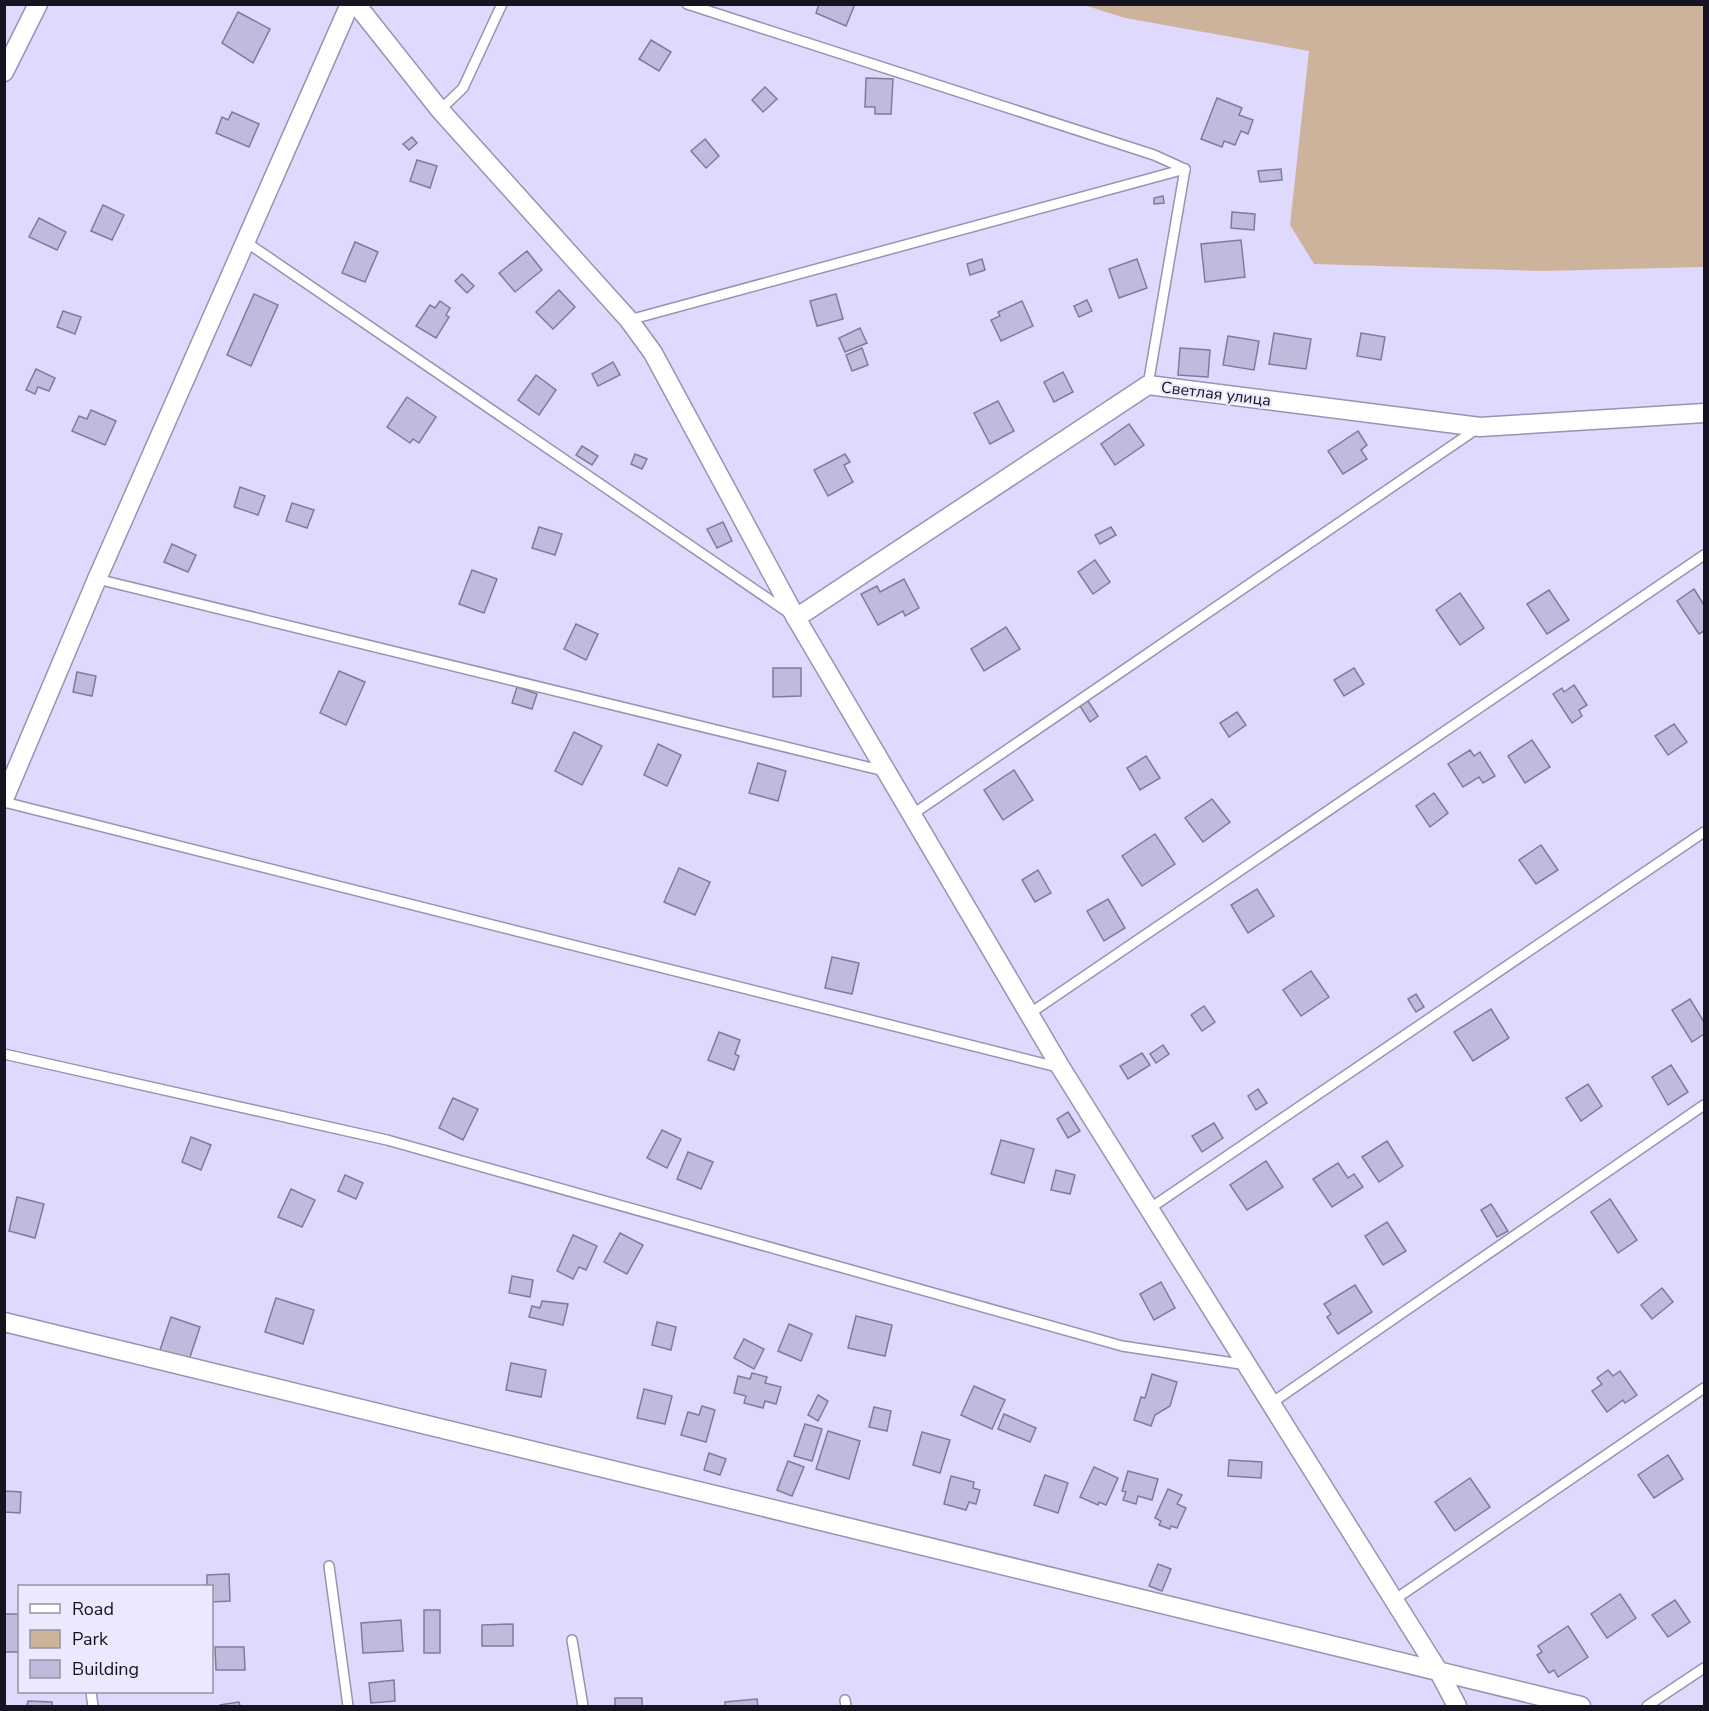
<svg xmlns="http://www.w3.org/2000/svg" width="1709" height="1711" viewBox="0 0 1709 1711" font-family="'Nunito Sans',sans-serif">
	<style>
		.green { fill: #ceb39c }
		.building { fill: #c0badd; stroke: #817b9b; stroke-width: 1.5 }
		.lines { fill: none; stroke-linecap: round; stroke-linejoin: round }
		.service-casing { stroke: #9892b3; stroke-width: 12 }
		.minor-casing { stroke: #9892b3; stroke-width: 21 }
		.service { stroke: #fff; stroke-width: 9 }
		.minor { stroke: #fff; stroke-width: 18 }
		.labels { text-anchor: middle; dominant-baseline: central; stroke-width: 4.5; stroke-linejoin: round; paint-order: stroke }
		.street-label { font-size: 16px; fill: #161420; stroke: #ece8fe }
	</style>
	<rect width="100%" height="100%" fill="#dfd9fd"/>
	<polygon class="green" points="1084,5 1704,5 1704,267 1542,271 1314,264 1290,225 1309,51 1125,18"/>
	<g class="building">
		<polygon points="819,4 855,4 846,26 816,13"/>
		<polygon points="238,12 270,29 253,63 222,43"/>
		<polygon points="651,40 671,52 659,71 639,59"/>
		<polygon points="866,78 893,79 891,114 875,114 875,107 865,107"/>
		<polygon points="765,87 777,99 763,112 752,100"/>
		<polygon points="1217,98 1242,108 1239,115 1253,120 1248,134 1241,131 1235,145 1224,141 1222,147 1201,139"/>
		<polygon points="232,112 259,124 249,147 216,133 222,117 228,120"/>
		<polygon points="412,137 417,143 409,150 403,144"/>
		<polygon points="705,139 719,156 706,168 691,151"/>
		<polygon points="417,160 437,166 430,188 410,181"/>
		<polygon points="1281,169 1282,180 1260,182 1258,171"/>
		<polygon points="1163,196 1164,203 1154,204 1154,198"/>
		<polygon points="103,205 124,215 112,240 91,231"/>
		<polygon points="1232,212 1255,214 1254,230 1231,228"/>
		<polygon points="39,218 66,232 57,250 29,237"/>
		<polygon points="1241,240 1245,277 1205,282 1201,244"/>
		<polygon points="355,242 378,252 365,282 342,273"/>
		<polygon points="527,251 542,270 515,292 499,273"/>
		<polygon points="982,259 985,270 970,275 967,264"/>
		<polygon points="1137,259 1147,288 1119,298 1109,269"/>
		<polygon points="462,274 474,286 467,293 455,281"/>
		<polygon points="559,290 575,307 553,329 536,312"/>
		<polygon points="254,294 278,305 251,366 227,355"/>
		<polygon points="836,294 843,319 817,326 810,301"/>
		<polygon points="1087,300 1092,311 1079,317 1074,306"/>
		<polygon points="440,301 450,308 446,315 449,317 436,338 416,326 430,305 435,308"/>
		<polygon points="1022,301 1033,326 1001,341 991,320 1000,316 998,312"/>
		<polygon points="63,311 81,317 75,334 57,327"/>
		<polygon points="860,328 867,343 845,352 839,338"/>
		<polygon points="1274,333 1311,339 1306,369 1269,364"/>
		<polygon points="1361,333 1385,337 1381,360 1357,356"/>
		<polygon points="1228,336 1259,341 1254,370 1223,365"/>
		<polygon points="862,348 868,365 852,371 846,355"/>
		<polygon points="1180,348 1210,350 1208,377 1178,375"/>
		<polygon points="613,362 620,375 598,386 592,374"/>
		<polygon points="36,369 55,378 49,391 38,387 35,394 26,390"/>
		<polygon points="1063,372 1073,392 1054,402 1044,382"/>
		<polygon points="536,375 556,390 539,415 518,400"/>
		<polygon points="407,397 436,417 419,443 413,439 410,443 387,427"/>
		<polygon points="998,401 1014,431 990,444 974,413"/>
		<polygon points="91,410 116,421 105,445 72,431 79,416 87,419"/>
		<polygon points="1129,424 1144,445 1115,465 1101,444"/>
		<polygon points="1358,431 1367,445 1361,450 1367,459 1343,474 1328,451"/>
		<polygon points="582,446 598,456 592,465 576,455"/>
		<polygon points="635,454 647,459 642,469 631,464"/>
		<polygon points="845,454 850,462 844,465 853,482 828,496 814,470"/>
		<polygon points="240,487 265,496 258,515 234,507"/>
		<polygon points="292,503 314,510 307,528 286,521"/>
		<polygon points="723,522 732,541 717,548 707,529"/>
		<polygon points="539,527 562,534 555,555 532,548"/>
		<polygon points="1111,527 1116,535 1100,544 1095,535"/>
		<polygon points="172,544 196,555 188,572 164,562"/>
		<polygon points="1095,560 1110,582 1093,594 1078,572"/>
		<polygon points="472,570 497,579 484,613 459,604"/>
		<polygon points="904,579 919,608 905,616 903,611 878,625 861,594 877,586 880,592"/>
		<polygon points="1694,589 1704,605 1704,631 1699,634 1677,601"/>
		<polygon points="1549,590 1569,620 1547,634 1527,604"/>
		<polygon points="1460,593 1484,628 1460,645 1436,610"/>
		<polygon points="576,624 598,634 586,660 564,649"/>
		<polygon points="1006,627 1020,649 984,671 971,649"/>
		<polygon points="773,668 801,668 801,696 773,697"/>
		<polygon points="1354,668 1364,684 1344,696 1334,680"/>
		<polygon points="339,671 365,682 346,725 320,713"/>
		<polygon points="77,672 96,676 92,696 73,692"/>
		<polygon points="1574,685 1587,705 1579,710 1582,716 1572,723 1553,694 1562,688 1564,692"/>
		<polygon points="517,687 537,694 532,709 512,703"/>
		<polygon points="1088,701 1098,716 1090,722 1080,706"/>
		<polygon points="1237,712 1246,725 1229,737 1220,723"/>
		<polygon points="1674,724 1687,742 1668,755 1655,736"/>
		<polygon points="574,732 602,746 582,785 555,771"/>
		<polygon points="1532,740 1550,767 1525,783 1508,756"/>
		<polygon points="658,744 681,755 667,786 644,775"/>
		<polygon points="1470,750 1474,756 1480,752 1495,776 1483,783 1479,777 1463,787 1448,764"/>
		<polygon points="1146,756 1160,778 1140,790 1127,768"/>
		<polygon points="758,763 786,771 778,801 749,793"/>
		<polygon points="1014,770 1033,800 1003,820 984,790"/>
		<polygon points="1434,793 1448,813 1430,827 1416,806"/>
		<polygon points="1212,799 1230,822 1203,842 1185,818"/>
		<polygon points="1155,834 1175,864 1142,886 1122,856"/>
		<polygon points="1541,845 1558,870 1536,884 1519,860"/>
		<polygon points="679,868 710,882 695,915 664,902"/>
		<polygon points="1038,870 1051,893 1035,902 1022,880"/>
		<polygon points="1257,889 1274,916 1248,933 1231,905"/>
		<polygon points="1108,899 1125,928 1104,941 1087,911"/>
		<polygon points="832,957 859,963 852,994 825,988"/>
		<polygon points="1311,971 1329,997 1301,1016 1283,990"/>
		<polygon points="1416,994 1424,1007 1416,1012 1408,999"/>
		<polygon points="1690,999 1704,1022 1704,1034 1692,1042 1672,1010"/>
		<polygon points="1204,1006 1215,1022 1202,1031 1191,1015"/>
		<polygon points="1491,1009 1509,1038 1473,1061 1454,1032"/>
		<polygon points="719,1032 740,1040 735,1054 739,1056 734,1070 708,1060"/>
		<polygon points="1163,1045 1169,1054 1156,1063 1150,1054"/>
		<polygon points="1142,1053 1150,1065 1128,1079 1120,1066"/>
		<polygon points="1671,1065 1688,1092 1668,1105 1652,1077"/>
		<polygon points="1588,1084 1602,1106 1581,1121 1566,1098"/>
		<polygon points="1258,1089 1267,1103 1256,1110 1248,1096"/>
		<polygon points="453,1098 478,1109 463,1140 439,1128"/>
		<polygon points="1068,1112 1080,1131 1068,1138 1057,1119"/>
		<polygon points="1214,1123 1223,1138 1202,1152 1192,1136"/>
		<polygon points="662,1130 681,1139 667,1168 647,1158"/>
		<polygon points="191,1137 211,1145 201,1170 182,1162"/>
		<polygon points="1001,1140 1034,1149 1024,1183 991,1174"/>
		<polygon points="1387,1141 1403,1166 1379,1182 1362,1157"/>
		<polygon points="688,1152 713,1162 701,1189 677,1179"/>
		<polygon points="1266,1161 1283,1187 1247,1210 1230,1185"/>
		<polygon points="1338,1163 1348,1178 1354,1174 1363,1187 1332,1207 1313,1179"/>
		<polygon points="1056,1170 1075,1175 1070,1194 1051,1190"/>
		<polygon points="345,1175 363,1183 356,1199 338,1191"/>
		<polygon points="291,1189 315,1200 302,1227 278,1217"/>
		<polygon points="17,1197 44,1204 35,1238 9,1231"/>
		<polygon points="1610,1199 1637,1240 1618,1253 1591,1212"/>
		<polygon points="1491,1204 1508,1231 1497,1237 1481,1210"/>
		<polygon points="1387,1222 1406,1251 1383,1265 1365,1236"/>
		<polygon points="620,1233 643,1245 627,1274 604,1262"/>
		<polygon points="573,1235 597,1246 586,1270 579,1267 573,1279 557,1271"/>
		<polygon points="512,1276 533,1280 530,1297 509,1293"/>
		<polygon points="1161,1282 1175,1308 1154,1320 1140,1294"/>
		<polygon points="1355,1285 1372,1312 1338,1334 1327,1317 1331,1314 1324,1304"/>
		<polygon points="1662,1288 1673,1302 1652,1319 1641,1305"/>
		<polygon points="276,1298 314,1310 303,1344 265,1332"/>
		<polygon points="542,1301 568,1304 563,1325 529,1317 532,1306 540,1308"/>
		<polygon points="856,1316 892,1325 885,1356 848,1348"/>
		<polygon points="171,1317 200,1327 189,1360 160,1350"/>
		<polygon points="657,1322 676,1327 671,1350 652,1345"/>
		<polygon points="789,1324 812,1334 801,1361 778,1351"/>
		<polygon points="744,1339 764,1349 754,1369 734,1358"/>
		<polygon points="511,1363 546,1370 541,1397 506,1390"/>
		<polygon points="1608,1370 1613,1376 1620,1371 1637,1395 1625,1403 1623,1400 1607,1412 1592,1391 1602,1384 1597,1378"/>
		<polygon points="752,1373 767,1377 765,1383 781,1387 776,1404 765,1401 763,1408 744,1403 746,1396 734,1393 738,1376 750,1379"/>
		<polygon points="1152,1374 1177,1382 1170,1406 1155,1415 1151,1426 1134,1420 1141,1397 1145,1398"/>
		<polygon points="974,1386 1005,1400 992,1429 961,1415"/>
		<polygon points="644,1389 672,1396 665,1424 637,1418"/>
		<polygon points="818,1395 828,1401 818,1421 808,1415"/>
		<polygon points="702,1406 715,1410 706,1442 681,1435 688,1412 699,1415"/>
		<polygon points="874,1407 891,1411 887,1431 869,1427"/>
		<polygon points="1004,1414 1036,1428 1030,1442 998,1429"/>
		<polygon points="805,1424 822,1429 812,1461 794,1456"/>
		<polygon points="828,1431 860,1441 849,1479 816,1469"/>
		<polygon points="922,1432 950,1440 940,1473 913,1465"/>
		<polygon points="709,1453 726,1459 720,1475 704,1470"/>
		<polygon points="1668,1455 1683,1479 1654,1498 1638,1475"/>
		<polygon points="1229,1460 1262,1462 1261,1478 1228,1476"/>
		<polygon points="788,1461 804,1467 792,1496 777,1490"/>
		<polygon points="1094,1467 1118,1478 1106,1505 1099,1502 1098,1505 1080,1497"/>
		<polygon points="1128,1471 1158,1479 1152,1500 1138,1496 1136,1504 1123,1500 1126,1492 1122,1491"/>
		<polygon points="1045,1475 1068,1483 1058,1513 1034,1505"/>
		<polygon points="951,1476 974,1482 973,1488 980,1490 976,1504 969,1502 966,1510 944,1504"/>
		<polygon points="1470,1478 1490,1507 1455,1531 1435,1502"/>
		<polygon points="1168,1489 1182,1495 1177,1504 1186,1508 1177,1528 1171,1526 1170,1529 1159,1525 1161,1521 1155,1518"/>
		<polygon points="4,1491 21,1492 20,1513 4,1512"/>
		<polygon points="1158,1564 1171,1569 1162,1591 1149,1586"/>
		<polygon points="229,1574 230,1601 212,1602 212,1586 207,1586 207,1575"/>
		<polygon points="1620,1594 1636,1618 1607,1638 1591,1614"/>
		<polygon points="1675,1600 1690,1622 1668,1637 1652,1615"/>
		<rect x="424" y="1610" width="16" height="43"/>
		<rect x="4" y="1614" width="16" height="38"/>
		<polygon points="401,1620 403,1651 363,1653 361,1623"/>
		<polygon points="513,1624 513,1646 482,1646 482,1625"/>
		<polygon points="1568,1626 1588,1657 1558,1677 1554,1670 1549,1673 1537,1655 1542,1652 1538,1646"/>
		<polygon points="215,1647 244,1647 245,1670 216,1670"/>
		<polygon points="394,1680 395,1701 371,1703 369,1683"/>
		<rect x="615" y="1698" width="27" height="8"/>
		<polygon points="757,1699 758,1706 725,1706 725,1702"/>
		<polygon points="28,1701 52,1702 52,1706 27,1706"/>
		<polygon points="239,1702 240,1706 220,1706 220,1705"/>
	</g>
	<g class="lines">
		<g class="service-casing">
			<g id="service">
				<polyline points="687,4 1154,155 1185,169 1148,385"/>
				<polyline points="440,110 463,88 502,4"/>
				<polyline points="246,242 789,613"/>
				<polyline points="629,320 1185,169"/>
				<polyline points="97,579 884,771"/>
				<polyline points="4,802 1061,1068"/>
				<polyline points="913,814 1478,428"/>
				<polyline points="1029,1014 1704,555"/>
				<polyline points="4,1054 387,1140 1122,1346 1247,1365"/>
				<polyline points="1149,1209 1704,832"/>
				<polyline points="1270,1404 1704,1105"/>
				<polyline points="329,1566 348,1706"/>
				<polyline points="1394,1600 1704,1388"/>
				<polyline points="572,1640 583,1706"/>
				<polyline points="91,1692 93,1706"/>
				<polyline points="845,1700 846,1706"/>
				<polyline points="1647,1706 1704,1668"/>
			</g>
		</g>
		<g class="minor-casing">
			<g id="minor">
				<polyline points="356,4 440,110 629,320 653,353 796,618 1061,1068 1439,1672 1457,1706"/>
				<polyline points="4,72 38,4"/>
				<polyline points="796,618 1148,385 1480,427 1704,413"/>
				<polyline points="4,799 97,579 350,4"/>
				<polyline points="4,1322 1581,1706"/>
			</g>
		</g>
		<use href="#service" class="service"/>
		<use href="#minor" class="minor"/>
	</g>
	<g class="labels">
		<g class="street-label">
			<text transform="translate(1216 394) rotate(7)">Светлая улица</text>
		</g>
	</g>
	<rect width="1709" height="1711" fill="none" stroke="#161420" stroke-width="12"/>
	<rect x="18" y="1585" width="195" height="108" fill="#ece8fe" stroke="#9693a5" stroke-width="1.5"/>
	<rect x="30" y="1604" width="30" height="9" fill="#ffffff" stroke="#9693a5" stroke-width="1.5"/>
	<text x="72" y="1615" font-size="18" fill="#161420">Road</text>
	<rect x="30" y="1630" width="30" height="18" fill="#ceb39c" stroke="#9693a5" stroke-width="1.5"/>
	<text x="72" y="1645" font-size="18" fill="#161420">Park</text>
	<rect x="30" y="1660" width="30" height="18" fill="#c0badd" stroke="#9693a5" stroke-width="1.5"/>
	<text x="72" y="1675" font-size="18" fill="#161420">Building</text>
</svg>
